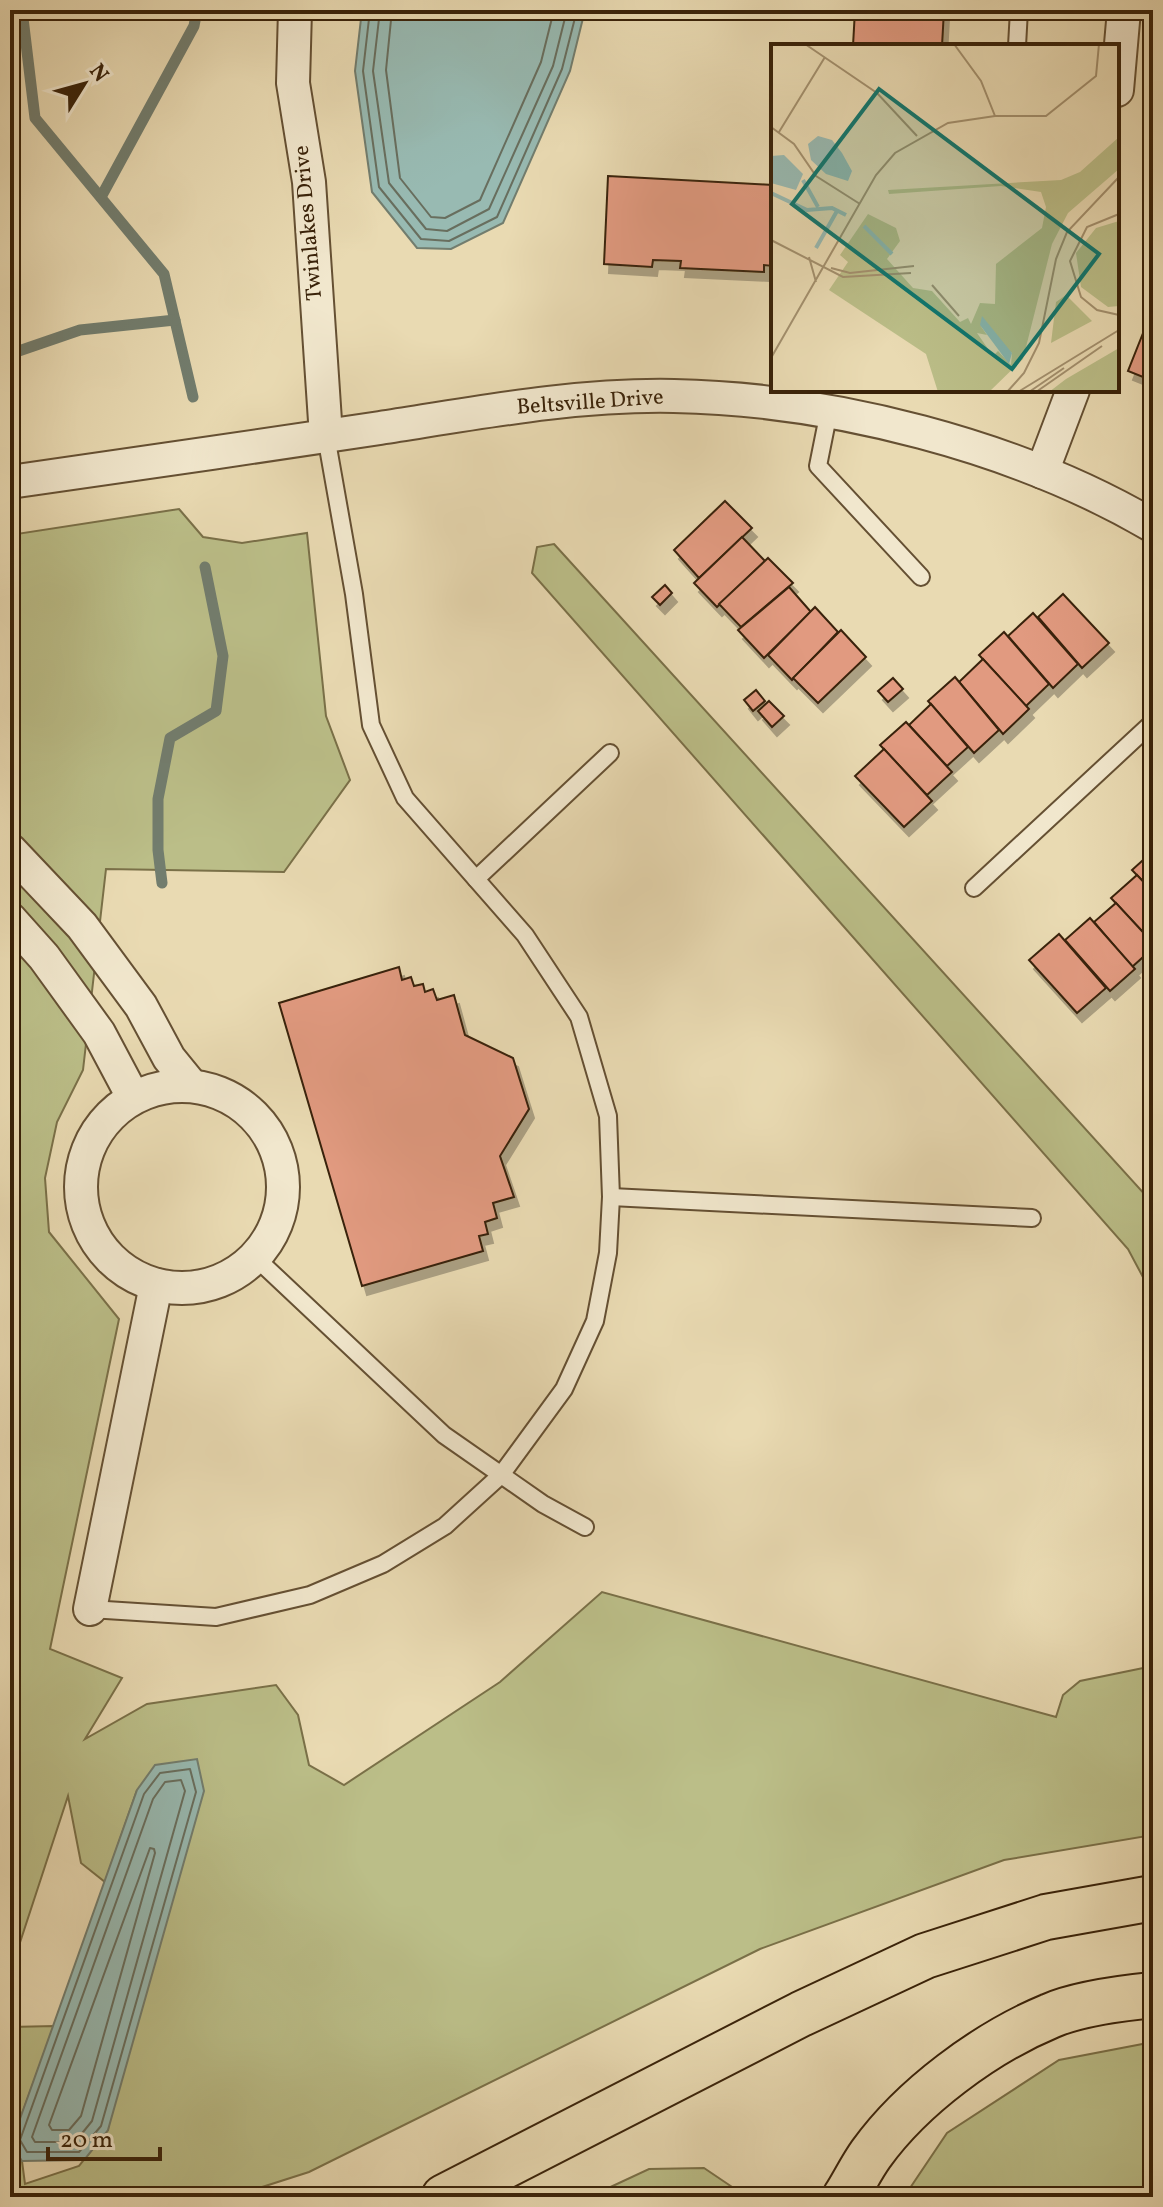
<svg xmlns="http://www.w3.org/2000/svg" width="1163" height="2207" viewBox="0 0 1163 2207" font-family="Vollkorn,serif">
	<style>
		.green { fill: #bbbe88; stroke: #7a7048; stroke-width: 2 }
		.water { fill: #98bab2; stroke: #727d6e; stroke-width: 2 }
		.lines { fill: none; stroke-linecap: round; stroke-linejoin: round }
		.shore { stroke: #686e5e; stroke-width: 2 }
		.stream { stroke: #727d6e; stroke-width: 11 }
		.building { fill: #e19a80; stroke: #392209; stroke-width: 2; filter: url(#shadow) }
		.lane-casing { stroke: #655033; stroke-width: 20 }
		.street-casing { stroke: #655033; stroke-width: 36 }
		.highway-casing { stroke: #392209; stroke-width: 48 }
		.lane { stroke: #f1e7cd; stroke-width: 16 }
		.street { stroke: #f1e7cd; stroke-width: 32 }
		.highway { stroke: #e9dab2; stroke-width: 44 }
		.labels { text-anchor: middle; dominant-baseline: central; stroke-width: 6; stroke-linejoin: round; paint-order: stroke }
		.street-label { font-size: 22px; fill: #392209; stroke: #f1e7cd }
		.inset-river { fill: none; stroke: #98bab2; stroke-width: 4 }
		.inset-road { fill: none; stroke: #a3906e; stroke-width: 2 }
		.view { fill: #0f766e; fill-opacity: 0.15; stroke: #0f766e; stroke-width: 4 }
		.inset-edge { fill: none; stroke: #392209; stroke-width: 4 }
	</style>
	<defs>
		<filter id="shadow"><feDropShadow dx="5" dy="9" stdDeviation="0" flood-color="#0004"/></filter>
	</defs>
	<rect width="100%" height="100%" fill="#e9dab2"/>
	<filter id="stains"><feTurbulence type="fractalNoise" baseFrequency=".0025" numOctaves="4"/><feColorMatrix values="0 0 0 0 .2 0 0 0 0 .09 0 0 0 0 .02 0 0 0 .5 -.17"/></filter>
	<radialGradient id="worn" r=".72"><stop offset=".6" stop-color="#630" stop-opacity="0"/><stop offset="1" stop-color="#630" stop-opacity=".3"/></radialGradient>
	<g class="green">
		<polygon points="179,509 203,537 242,543 307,533 326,716 350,780 284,872 106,869 83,1070 57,1122 45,1178 49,1232 119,1319 50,1649 122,1678 85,1739 147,1704 276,1685 298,1715 309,1765 344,1785 500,1682 602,1592 1056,1717 1063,1695 1080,1681 1153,1666 1153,1835 1004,1860 760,1949 309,2172 231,2197 10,2197 10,2027 54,2026 11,2144 22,2161 25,2184 79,2166 108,2130 137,1790 105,1882 81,1863 68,1796 10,1973 10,535"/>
		<polygon points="554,544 1149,1199 1153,1206 1153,1296 1128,1249 532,573 537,547"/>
		<polygon points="1153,2042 1153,2197 904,2197 947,2133 1059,2060"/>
		<polygon points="704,2168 741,2193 741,2197 589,2197 649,2169"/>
	</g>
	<g class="water">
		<polygon points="362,10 585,10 570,71 503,223 451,249 417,248 372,192 355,71"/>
		<polygon points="197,1759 204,1791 108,2130 84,2160 22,2161 11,2144 137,1790 155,1765"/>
	</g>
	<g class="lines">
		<g class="shore">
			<polyline points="370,10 363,71 379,187 421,239 449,241 497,217 562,69 577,10"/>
			<polyline points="380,10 373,71 389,183 426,229 447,231 489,209 553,66 567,10"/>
			<polyline points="392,10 386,70 400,178 431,217 445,218 480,200 541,62 554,10"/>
			<polygon points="190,1769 196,1792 101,2126 79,2152 27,2152 20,2140 144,1794 160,1773"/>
			<polygon points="181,1780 185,1791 92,2121 75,2142 35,2142 32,2137 153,1799 165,1782"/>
			<polygon points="150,1848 154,1849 155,1853 81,2116 69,2130 52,2130 49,2125"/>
		</g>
		<g class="stream">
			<polyline points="22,10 35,118 164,274 193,397"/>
			<polyline points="101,197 194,26 197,10"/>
			<polyline points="10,354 80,330 175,320"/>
			<polyline points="162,883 158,850 158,799 170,738 216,711 223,656 205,567"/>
		</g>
	</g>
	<g class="building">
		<polygon points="855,10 944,10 942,46 853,46"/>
		<polygon points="608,176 773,185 773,266 764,265 764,272 680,268 681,261 653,260 652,267 604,264"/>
		<polygon points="1153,308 1153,381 1128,371"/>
		<polygon points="725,501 752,528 699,578 674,550"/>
		<polygon points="742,537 765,561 717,607 694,583"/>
		<polygon points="768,558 793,583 741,627 719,604"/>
		<polygon points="665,585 672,593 660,605 652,597"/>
		<polygon points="789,587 811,612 764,658 738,630"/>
		<polygon points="1063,594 1109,643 1082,668 1038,617"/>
		<polygon points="815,607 838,632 792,680 768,655"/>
		<polygon points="1033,613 1078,664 1053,688 1008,636"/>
		<polygon points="841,630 866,657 818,703 793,678"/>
		<polygon points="1004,632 1049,684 1026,706 979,655"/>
		<polygon points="983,659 1029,709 1003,734 959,682"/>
		<polygon points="955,677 999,730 974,753 928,701"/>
		<polygon points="893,678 903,689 888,702 878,691"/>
		<polygon points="756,690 765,701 753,711 744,700"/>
		<polygon points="769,701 784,716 772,727 758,711"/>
		<polygon points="931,704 968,747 947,766 909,725"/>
		<polygon points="906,722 952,772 927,795 880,745"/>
		<polygon points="884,749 932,801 904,827 855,776"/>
		<polygon points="1153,851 1153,892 1132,870"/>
		<polygon points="1137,875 1153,892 1153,943 1111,898"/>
		<polygon points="1116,903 1153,943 1153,948 1132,967 1094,922"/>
		<polygon points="1090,918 1135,969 1110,991 1065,940"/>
		<polygon points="1059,934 1106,988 1077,1013 1029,960"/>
		<polygon points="399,967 402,980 411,977 414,986 423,984 425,992 433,989 437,1000 454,995 465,1035 513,1058 529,1109 500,1156 514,1197 493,1203 497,1218 485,1222 488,1234 479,1236 483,1251 362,1286 279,1003"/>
	</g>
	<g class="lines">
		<g class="lane-casing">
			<g id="lane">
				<polyline points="1017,46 1019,10"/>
				<polyline points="829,411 818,466 921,577"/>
				<polyline points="476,879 610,753"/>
				<polyline points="974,888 1153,722"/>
				<polyline points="611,1197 1032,1218"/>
				<polyline points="256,1258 444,1435 543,1504 585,1527"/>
				<polyline points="90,1609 216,1617 310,1595 383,1564 445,1526 501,1475 564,1389 595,1321 608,1253 611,1197 608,1116 579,1017 525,935 405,798 371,725 354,594 326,436"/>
			</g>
		</g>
		<g class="street-casing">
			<g id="street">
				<polyline points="295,10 293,83 309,182 326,436"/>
				<polyline points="1117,90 1124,10"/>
				<polyline points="1042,472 1073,390"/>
				<path d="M10,482C133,464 257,447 380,428C477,413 576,394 674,396C832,399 1017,446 1153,526"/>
				<polyline points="10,850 82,926 141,1006 169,1058 191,1085"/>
				<polyline points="10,919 44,957 99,1033 133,1097"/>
				<circle cx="182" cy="1187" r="101"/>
				<polyline points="90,1609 156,1285"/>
			</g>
		</g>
		<g class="highway-casing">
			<g id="highway">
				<polyline points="444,2197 801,2014 925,1956 1046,1917 1153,1898"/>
				<path d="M845,2197C854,2183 861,2168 871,2154C912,2097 985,2043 1050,2016C1077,2004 1123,1998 1153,1995"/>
			</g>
		</g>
		<use href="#lane" class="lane"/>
		<use href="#street" class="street"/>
		<use href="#highway" class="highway"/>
	</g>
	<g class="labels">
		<g class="street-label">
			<text transform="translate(309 223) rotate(-95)">Twinlakes Drive</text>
			<text transform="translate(590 403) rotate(-4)">Beltsville Drive</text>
		</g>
	</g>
	<g transform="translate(771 44)">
		<rect width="348" height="348" fill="#e9dab2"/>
		<path d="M348,93V125L297,169L281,200L252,315L218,348H167L155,310L58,246L77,218L69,211L97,170L125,184L129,197L116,215L142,244L161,247L189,278L197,274L200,280L209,259L224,260L225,220L271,184L275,163L270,148L230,142L118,150L117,146L290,136L309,128ZM209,281L241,309L240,321L227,307L222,312L206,289L216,291ZM348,177V262L337,263L310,243L305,209L325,184ZM295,251L321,277L280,299L285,258ZM348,304V348H278L295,335Z" fill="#bbbe88" fill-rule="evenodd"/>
		<path d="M47,92L61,96L71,109L81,127L77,137L55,130L40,116L37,100ZM13,111L32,130L25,146L0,139V112ZM211,272L241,309L238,320L209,281Z" fill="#98bab2"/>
		<path class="inset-river" d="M32,136L47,163M0,149L36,166L61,164L75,171M93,182L121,210M45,204L66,167"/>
		<path class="inset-road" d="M34,0L106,49L146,92M183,0L210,37L224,72M0,83L23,100L45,132L89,160M8,88L54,13M348,170L316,183L299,217L310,253L326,266L348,271M0,196L72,233L140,229M38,213L45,238M60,224L79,229L143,222M161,241L188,272M0,314L105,131L124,109L177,79L224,72H275L325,32L328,0M236,348L253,329L268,299L285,215L296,188L348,133M247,348L348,286M258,348L293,324M265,348L331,302"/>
		<path class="view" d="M108,45L328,210L241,325L21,160Z"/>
		<rect width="348" height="348" class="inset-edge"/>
	</g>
	<rect width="1163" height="2207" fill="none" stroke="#e9dab2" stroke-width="40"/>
	<rect x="12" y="12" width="1139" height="2183" fill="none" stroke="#392209" stroke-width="4"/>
	<rect x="20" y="20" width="1123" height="2167" fill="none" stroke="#392209" stroke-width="2"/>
	<g transform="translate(84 84) rotate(53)" stroke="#f1e7cd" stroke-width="6" paint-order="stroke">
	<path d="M0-6L14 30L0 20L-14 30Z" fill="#392209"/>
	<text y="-12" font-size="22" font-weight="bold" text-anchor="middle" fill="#392209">N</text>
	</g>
	<path d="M48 2147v12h112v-12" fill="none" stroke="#392209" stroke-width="4"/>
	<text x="60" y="2147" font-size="24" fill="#392209" stroke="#f1e7cd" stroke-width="6" paint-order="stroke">20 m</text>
	<rect width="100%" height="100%" filter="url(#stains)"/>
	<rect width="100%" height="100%" fill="url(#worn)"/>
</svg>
